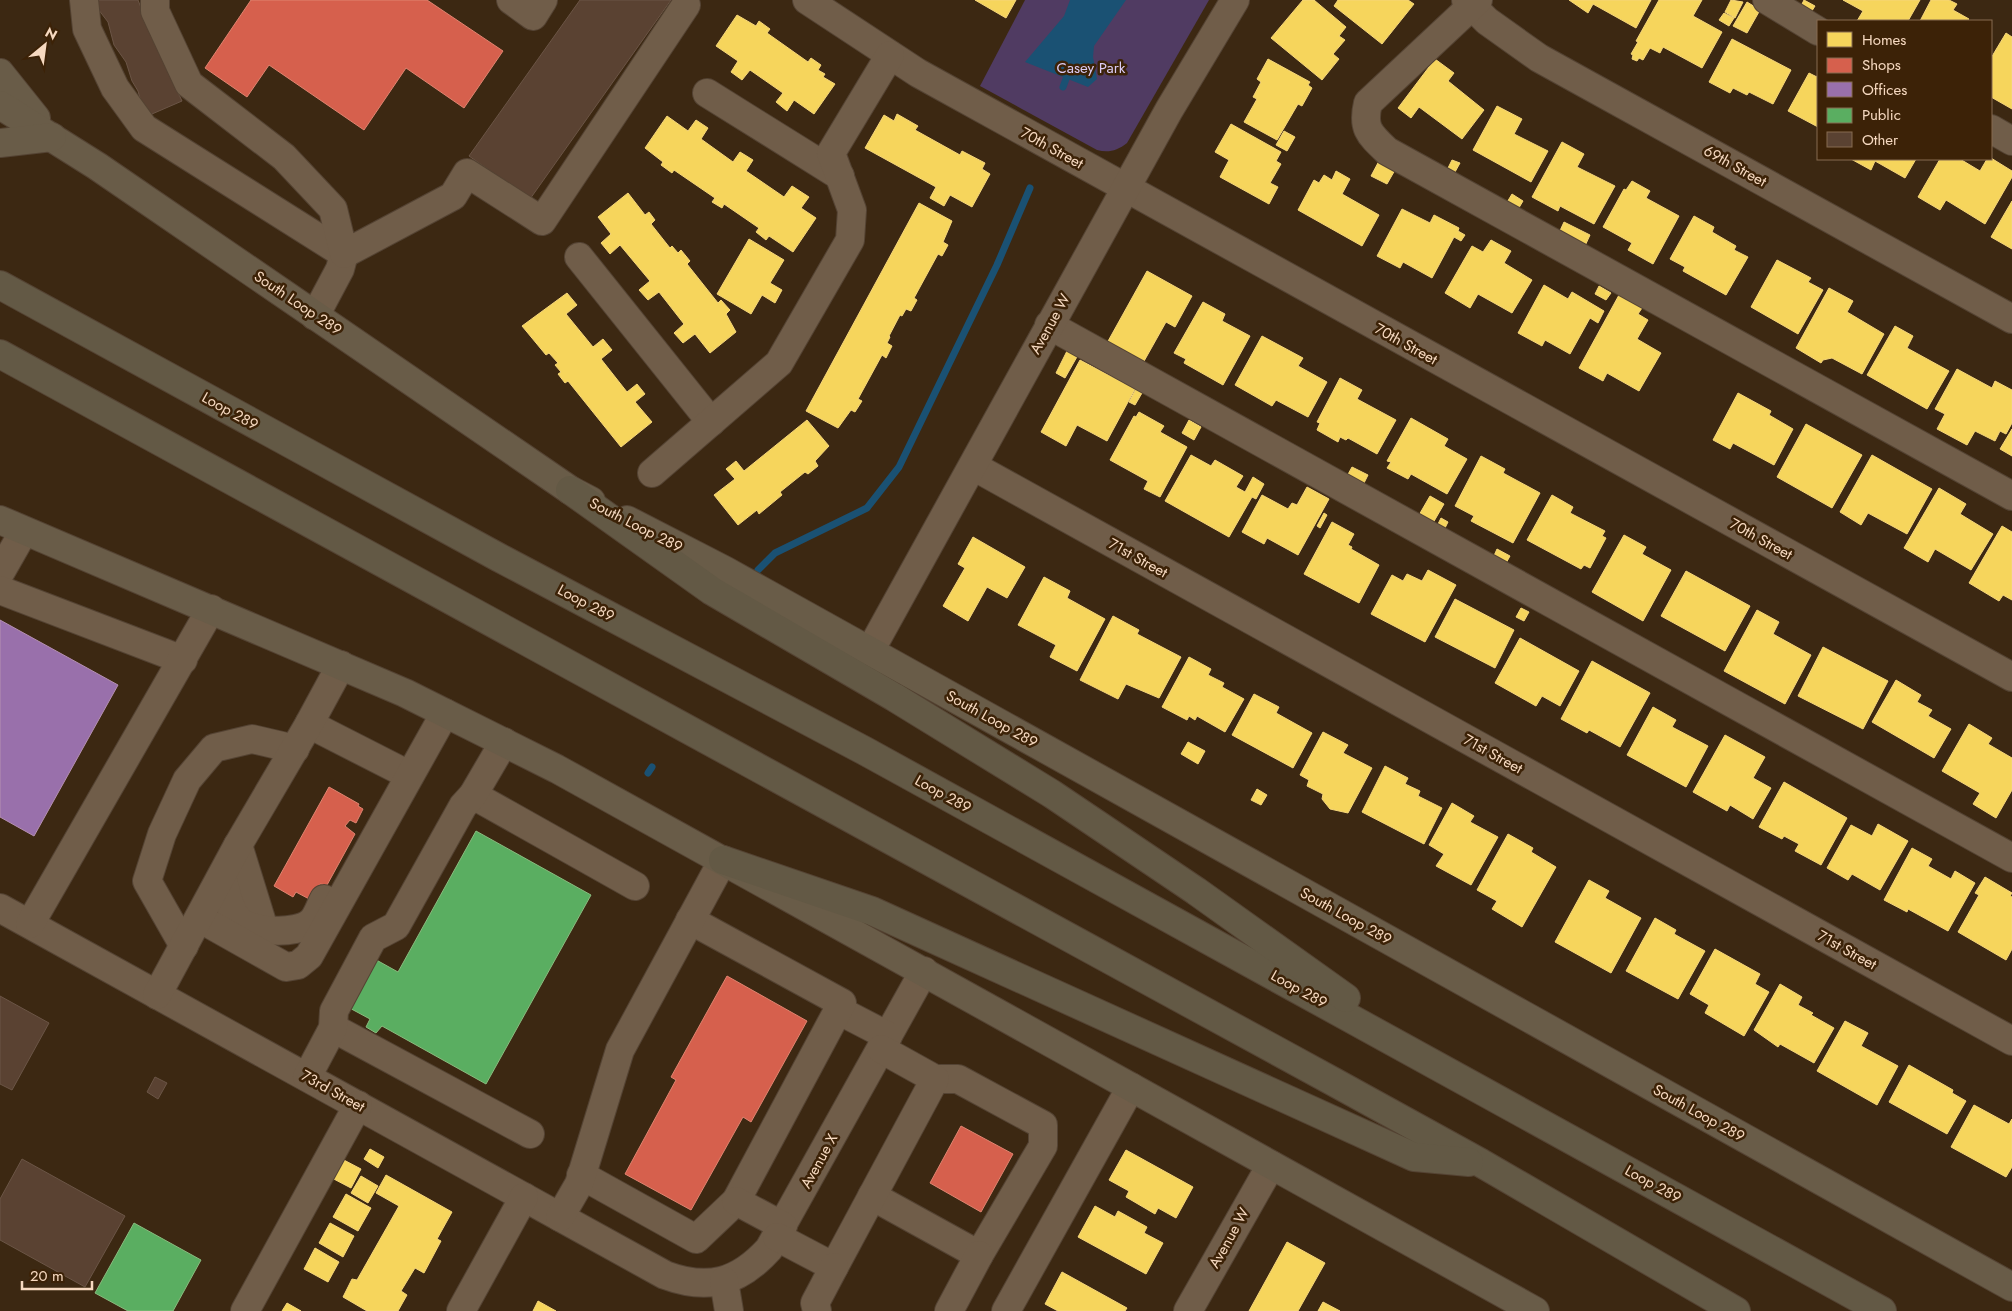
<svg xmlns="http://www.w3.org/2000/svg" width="2012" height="1311" viewBox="0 0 2012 1311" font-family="Jost,sans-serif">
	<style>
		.green { fill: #503b62 }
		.water { fill: #1a5173 }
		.homes { fill: #f6d55c; stroke: #f6d67a }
		.shops { fill: #d6604d; stroke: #e08470 }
		.offices { fill: #9970ab; stroke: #b590b1 }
		.public { fill: #5aae61; stroke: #89bb7e }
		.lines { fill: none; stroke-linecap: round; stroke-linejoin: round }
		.stream { stroke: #1a5173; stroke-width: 7 }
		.building { fill: #5a4232; stroke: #6b5546 }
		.minor-casing { stroke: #544333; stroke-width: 30 }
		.major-casing { stroke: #544333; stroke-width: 30 }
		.highway-casing { stroke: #544333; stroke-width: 30 }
		.minor { stroke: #705d49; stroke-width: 28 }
		.major { stroke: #695c48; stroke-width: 28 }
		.highway { stroke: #635945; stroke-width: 28 }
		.labels { text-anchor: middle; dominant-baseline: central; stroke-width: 5; stroke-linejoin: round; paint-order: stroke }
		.park-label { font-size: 15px; fill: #dacbf3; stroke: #3c2207 }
		.street-label { font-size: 15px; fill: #f6d9c0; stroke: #3c2207 }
	</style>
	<rect width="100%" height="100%" fill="#3c2812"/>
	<path class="green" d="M1025,0H1209L1127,143C1117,151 1108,153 1097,150L980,86Z"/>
	<polygon class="water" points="1070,0 1126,0 1094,46 1093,57 1097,79 1088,87 1025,62 1064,16"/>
	<g class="homes">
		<polygon points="975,0 1016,0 1006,18"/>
		<polygon points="1303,0 1314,0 1346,27 1339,36 1345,40 1333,54 1339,59 1322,80 1271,38"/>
		<polygon points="1338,0 1408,0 1414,4 1382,44 1334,6"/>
		<polygon points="1569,0 1651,0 1636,28 1593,4 1588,13"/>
		<polygon points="1659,0 1702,0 1693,16 1722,32 1702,68 1663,47 1660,53 1650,48 1643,60 1639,58 1637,61 1632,59 1633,55 1631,54 1638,42 1636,41"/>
		<polygon points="1731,0 1743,2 1735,18 1725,12"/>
		<polygon points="1804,0 1815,6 1810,14 1800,8"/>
		<polygon points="1843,0 1920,0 1908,21 1857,21 1863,11"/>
		<polygon points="1931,0 1949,0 1957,4 1953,10 1969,19 1967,21 1920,21"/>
		<polygon points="1747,2 1760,10 1747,33 1733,26"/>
		<polygon points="1724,13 1734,18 1729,26 1719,20"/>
		<polygon points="737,15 756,26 759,21 770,29 767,33 808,62 811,58 821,65 818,70 825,74 823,77 835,84 814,114 794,100 787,111 776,102 783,93 750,70 742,80 731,72 738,61 716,46"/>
		<polygon points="2006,33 2012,37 2012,109 1991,97 1991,58"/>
		<polygon points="1732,39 1791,70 1773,104 1749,92 1747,95 1733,88 1730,93 1709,82"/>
		<polygon points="1268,59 1310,82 1308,85 1312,88 1302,106 1298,104 1277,140 1244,122 1257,99 1253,97 1261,82 1257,79"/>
		<polygon points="1435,59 1454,73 1448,81 1484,110 1462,139 1419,107 1411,118 1398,108"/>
		<polygon points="1809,73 1817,77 1818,73 1818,127 1788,111"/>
		<polygon points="1497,106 1522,119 1514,134 1548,151 1531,182 1473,150"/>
		<polygon points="897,114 918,126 915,130 960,155 962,151 985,163 982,169 990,174 972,207 950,195 944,206 930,198 936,187 865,148 884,115 894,121"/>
		<polygon points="667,116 688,131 696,120 708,128 701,139 733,162 740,152 753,160 746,171 784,197 792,186 809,197 801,208 816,218 793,252 769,236 766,240 756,232 759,228 724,204 722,208 712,202 715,198 674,170 672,173 661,165 663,162 645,148"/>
		<polygon points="1231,124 1281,152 1276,161 1281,164 1270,183 1278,187 1269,204 1220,177 1229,160 1215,152"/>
		<polygon points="1284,131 1295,137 1287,151 1276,145"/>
		<polygon points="1562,142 1584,154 1577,167 1615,186 1594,224 1560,206 1558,211 1532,197"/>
		<polygon points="1991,158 2012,171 2012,177 1985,224 1946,200 1940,210 1918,197 1940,159 1960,159 1980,171 1987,159"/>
		<polygon points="1851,159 1916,159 1905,178 1875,161 1871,170"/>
		<polygon points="1452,160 1460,163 1455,172 1448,168"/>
		<polygon points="1379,161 1395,170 1387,184 1371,176"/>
		<polygon points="1336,171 1350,179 1342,194 1379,215 1362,246 1298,210 1314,180 1319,183 1324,175 1332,180"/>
		<polygon points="1632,181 1650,191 1646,198 1679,216 1653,264 1628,250 1632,243 1603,227 1624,189 1626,190"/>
		<polygon points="628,193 645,215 649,212 655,220 651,224 670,248 672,246 678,253 681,250 690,261 687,264 718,303 721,300 730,310 726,314 736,332 710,353 695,334 683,343 674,333 684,324 659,292 648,300 639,290 650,281 620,245 610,254 601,243 611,234 598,217"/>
		<polygon points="1512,194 1523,201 1517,211 1506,204"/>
		<polygon points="2012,201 2012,249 1991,237"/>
		<polygon points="919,203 952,221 943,242 948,245 942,256 938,254 914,298 917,300 911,311 906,309 902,316 900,315 889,336 890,337 887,343 892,346 886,358 882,355 858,399 862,401 855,412 851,410 838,428 806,411"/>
		<polygon points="1402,209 1430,223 1434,215 1459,228 1458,231 1465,235 1461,241 1454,237 1432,278 1403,262 1400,268 1377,256"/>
		<polygon points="1694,216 1714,227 1712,232 1736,246 1734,250 1748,257 1726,295 1683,271 1685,267 1670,259"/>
		<polygon points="1564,222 1590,235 1584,248 1558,235"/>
		<polygon points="749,239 784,260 770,283 782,290 775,303 762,295 751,314 717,294"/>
		<polygon points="1491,240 1511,251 1504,263 1532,280 1512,313 1478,294 1470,308 1445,293 1472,246 1483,252"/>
		<polygon points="1777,260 1811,278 1808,282 1823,290 1798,334 1751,307"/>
		<polygon points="1147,271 1192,296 1175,327 1166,322 1143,363 1107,343"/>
		<polygon points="1544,285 1568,299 1572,292 1604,311 1598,323 1590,318 1570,354 1545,340 1542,346 1518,333"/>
		<polygon points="1599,286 1611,293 1606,300 1595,294"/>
		<polygon points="1829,288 1853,301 1847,312 1884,334 1862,374 1832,358 1823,360 1821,363 1796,348"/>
		<polygon points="567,293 577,305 566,314 593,347 603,339 612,350 601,359 627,392 637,384 645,394 635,402 652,422 621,447 568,381 565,383 558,374 561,372 555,365 558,363 549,353 546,355 522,326"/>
		<polygon points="1619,295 1642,308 1638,314 1648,320 1637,339 1661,353 1639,391 1607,373 1603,381 1579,368"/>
		<polygon points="1203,302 1225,314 1222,321 1250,336 1223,385 1184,363 1186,359 1174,353"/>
		<polygon points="1895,326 1913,336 1907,348 1949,371 1927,409 1867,375"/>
		<polygon points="1262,336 1303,358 1298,366 1327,382 1308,417 1276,400 1272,406 1235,385"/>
		<polygon points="1068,349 1078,355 1065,378 1056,373"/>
		<polygon points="1080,360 1135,389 1107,441 1077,425 1066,446 1041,432"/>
		<polygon points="1957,369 1992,388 1995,381 2012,390 2012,423 2006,434 2000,431 1995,441 1975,431 1967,445 1937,429 1945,414 1935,409"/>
		<polygon points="1340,378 1362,390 1357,399 1396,420 1377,454 1348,438 1346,440 1340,437 1338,442 1317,430 1320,423 1317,422"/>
		<polygon points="1136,389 1142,393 1135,405 1129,402"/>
		<polygon points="1738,393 1771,411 1769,415 1793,429 1774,465 1733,443 1730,449 1713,440"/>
		<polygon points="1139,412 1164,426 1160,432 1187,447 1160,497 1144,489 1148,481 1110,460 1134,416 1136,417"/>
		<polygon points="1411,418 1448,439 1444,446 1467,459 1447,494 1411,474 1408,479 1387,468 1391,462 1387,461"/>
		<polygon points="807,420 829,446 815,461 818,466 808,474 805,472 780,492 782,495 759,514 757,510 738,525 714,495 735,479 726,469 736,461 744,471"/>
		<polygon points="1189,420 1201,427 1194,440 1182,433"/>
		<polygon points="1806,424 1862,455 1832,508 1777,477"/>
		<polygon points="2012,429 2012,456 2000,449"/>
		<polygon points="1191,455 1211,466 1215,460 1243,476 1236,487 1245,492 1253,477 1264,484 1256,499 1252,497 1229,537 1165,501"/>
		<polygon points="1872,455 1932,489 1907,534 1868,513 1861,525 1840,512"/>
		<polygon points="1481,456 1505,469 1503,473 1540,493 1513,543 1471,521 1474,516 1455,506"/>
		<polygon points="1352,467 1368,475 1362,487 1346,478"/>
		<polygon points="1307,487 1329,499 1298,555 1267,538 1264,544 1242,532 1262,495 1288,509 1292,503 1297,505"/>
		<polygon points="1939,488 1966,504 1960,514 1993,534 1971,570 1935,549 1928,562 1904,548"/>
		<polygon points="1552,495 1573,507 1570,513 1605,531 1602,536 1606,538 1590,568 1584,565 1581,569 1527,540"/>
		<polygon points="1430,496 1444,504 1433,523 1419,515"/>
		<polygon points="1324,513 1327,515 1320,528 1317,526"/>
		<polygon points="1441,518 1448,522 1443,532 1436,528"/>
		<polygon points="1332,522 1354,534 1348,545 1352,547 1351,549 1379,565 1359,603 1304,574"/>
		<polygon points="2002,526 2012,532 2012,600 2003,595 1999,601 1969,583"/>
		<polygon points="1624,535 1646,547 1642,554 1671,570 1643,621 1592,592"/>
		<polygon points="973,537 1025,567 1007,598 987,587 968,621 943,606 965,568 958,564"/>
		<polygon points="1497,549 1510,556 1505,565 1493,558"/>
		<polygon points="1428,570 1456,585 1425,642 1371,614 1392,575 1403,581 1407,574 1422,581"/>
		<polygon points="1686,571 1750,606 1725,651 1661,616"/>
		<polygon points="1044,577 1070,591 1067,598 1105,619 1077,671 1050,657 1056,645 1018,625"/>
		<polygon points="1455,599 1514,630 1495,668 1435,637"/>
		<polygon points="1521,608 1529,612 1524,621 1516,617"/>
		<polygon points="1757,610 1779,622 1773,634 1811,655 1785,704 1724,671"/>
		<polygon points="1113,616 1139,630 1137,634 1181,657 1159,698 1126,684 1118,699 1080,680"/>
		<polygon points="1520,638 1579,671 1560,706 1542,696 1536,706 1495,683"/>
		<polygon points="1823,647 1888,681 1863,729 1798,696"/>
		<polygon points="1189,657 1211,669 1208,675 1224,683 1222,687 1244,699 1225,732 1197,716 1195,720 1189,716 1187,720 1162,707"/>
		<polygon points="1592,661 1650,693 1620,747 1589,730 1587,733 1561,719"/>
		<polygon points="1896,680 1921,695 1917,702 1932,710 1928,716 1951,729 1934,758 1872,722"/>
		<polygon points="1254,694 1279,707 1276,713 1312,733 1293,768 1232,735"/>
		<polygon points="1653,707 1676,720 1672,727 1708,746 1686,787 1627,755"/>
		<polygon points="1969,724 1992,738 1988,744 2012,758 2012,790 1996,818 1973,804 1980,793 1942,771"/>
		<polygon points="1323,732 1348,745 1343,753 1372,768 1348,813 1330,809 1322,799 1323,794 1307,786 1309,780 1300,775"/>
		<polygon points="1725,735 1765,757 1753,778 1771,788 1753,819 1730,805 1727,811 1693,792"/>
		<polygon points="1188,742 1205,751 1198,764 1181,754"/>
		<polygon points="1385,766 1408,778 1405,784 1420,791 1418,796 1442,808 1424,844 1362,812"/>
		<polygon points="1784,782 1847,818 1821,865 1795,851 1799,844 1784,836 1782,839 1759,827"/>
		<polygon points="1257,789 1267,795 1261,805 1251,800"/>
		<polygon points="1452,803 1474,816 1470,822 1498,837 1471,885 1436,866 1444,854 1429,845"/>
		<polygon points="1878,824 1908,841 1880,890 1852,874 1848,880 1827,868 1851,825 1872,836"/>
		<polygon points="1508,834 1533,848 1531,852 1556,867 1522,927 1492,909 1497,901 1477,890"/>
		<polygon points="1912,848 1932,859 1928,866 1951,879 1955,871 1975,883 1948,931 1908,909 1907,912 1884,900"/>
		<polygon points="1985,877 2012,893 2010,896 2012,897 2012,949 2006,960 1958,932 1979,895 1975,893"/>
		<polygon points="1589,880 1609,891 1605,898 1641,918 1611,973 1555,942"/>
		<polygon points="1655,918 1676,930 1674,934 1705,951 1678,999 1626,971"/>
		<polygon points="1715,949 1760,974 1755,984 1769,992 1744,1036 1705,1013 1709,1005 1690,994"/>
		<polygon points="1780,984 1802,997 1798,1005 1813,1013 1811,1015 1834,1028 1814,1063 1780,1044 1778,1047 1754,1030"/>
		<polygon points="1845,1021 1868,1033 1861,1046 1898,1066 1877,1105 1817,1071"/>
		<polygon points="1909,1065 1953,1090 1952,1093 1966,1101 1947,1134 1889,1102"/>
		<polygon points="1974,1105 2009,1124 2012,1119 2012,1167 2006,1177 1951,1147"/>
		<polygon points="370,1149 384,1157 378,1168 364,1159"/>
		<polygon points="1126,1150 1193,1187 1176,1218 1158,1208 1155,1214 1126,1197 1129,1191 1109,1180"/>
		<polygon points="340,1158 361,1169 351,1188 330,1177"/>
		<polygon points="386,1175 452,1212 437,1239 441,1241 424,1273 415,1268 401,1291 407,1295 398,1311 367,1311 343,1297 352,1279 357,1280 399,1206 376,1193"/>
		<polygon points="361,1176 378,1186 368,1203 351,1193"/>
		<polygon points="346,1194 371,1208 358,1231 333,1217"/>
		<polygon points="1095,1206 1115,1217 1118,1211 1147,1227 1144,1233 1163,1243 1146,1274 1078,1237"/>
		<polygon points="330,1223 354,1236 343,1257 319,1243"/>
		<polygon points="1287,1242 1325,1263 1298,1311 1249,1311"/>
		<polygon points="315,1248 339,1262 328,1282 304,1269"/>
		<polygon points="1062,1272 1127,1308 1125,1311 1058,1311 1045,1304"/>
		<polygon points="538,1301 556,1311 533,1311"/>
		<polygon points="1323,1302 1340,1311 1318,1311"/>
		<polygon points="287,1303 301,1311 282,1311"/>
	</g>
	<g class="shops">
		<polygon points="251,0 427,0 503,51 464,108 406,68 364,130 269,65 247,97 205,68"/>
		<polygon points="329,787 359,804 358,806 363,809 356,823 350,820 345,826 355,834 327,885 320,884 311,900 296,892 293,897 274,886"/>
		<polygon points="727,976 807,1021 751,1122 743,1117 691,1210 625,1174 676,1080 671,1077"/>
		<polygon points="961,1126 1013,1154 981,1212 930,1183"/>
	</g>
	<polygon class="offices" points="0,620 118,685 34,836 0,817"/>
	<g class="public">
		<polygon points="476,831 591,895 486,1084 382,1026 376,1033 366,1027 370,1019 344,1005 371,957 398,972"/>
		<polygon points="134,1223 201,1260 173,1311 128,1311 95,1293"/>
	</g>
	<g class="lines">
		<g class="stream">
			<polyline points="1063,87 1066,79"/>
			<polyline points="758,570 775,553 867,508 899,467 997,265 1030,188"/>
			<polyline points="648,773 652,767"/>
		</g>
	</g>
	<g class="building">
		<polygon points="96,0 138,0 155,44 182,101 145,117 138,91 132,81 126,62 114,45 108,22 98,9"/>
		<polygon points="580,0 671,0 530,199 469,156"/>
		<polygon points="0,996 49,1023 12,1090 0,1084"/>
		<polygon points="155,1077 167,1083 158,1099 147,1092"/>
		<polygon points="22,1159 125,1216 85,1287 0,1240 0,1199"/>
	</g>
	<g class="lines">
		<g class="minor-casing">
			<g id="minor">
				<polyline points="84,0 87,29 115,88 144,128 344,254 340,269 315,316"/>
				<polyline points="155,0 155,11 189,84 284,157 333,209 344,254 453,196 467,173 542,221 686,5"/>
				<polyline points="511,0 533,16 543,0"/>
				<polyline points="807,0 918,73 2012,677"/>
				<polyline points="1466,0 1487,21 1539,58 2012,319"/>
				<path d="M1478,0L1368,103C1362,128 1369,134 1387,151L2012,496"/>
				<polyline points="1767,0 1818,31"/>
				<polyline points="707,93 840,176"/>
				<polyline points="1991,129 2012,141"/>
				<polyline points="579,257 711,422"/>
				<polyline points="1049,325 2012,858"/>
				<polyline points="973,466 2012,1041"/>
				<polyline points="652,473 779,363 850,240 852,210 831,153 890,55"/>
				<polyline points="0,573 24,531"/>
				<polyline points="0,590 183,660"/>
				<polyline points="870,651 1169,110 1235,0"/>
				<polyline points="309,724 409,775"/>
				<polyline points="473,795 635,886"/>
				<polyline points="238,845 264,929"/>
				<path d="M222,876C226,889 228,908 238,919C250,933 297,935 311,922C317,917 320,906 324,899"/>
				<path d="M0,908L665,1275C708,1291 738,1283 769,1249L924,971"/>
				<polyline points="199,918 286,967 298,965 309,956 445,713"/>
				<polyline points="30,924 211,609"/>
				<polyline points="184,946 147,881 162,834 187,780 214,748 252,739 295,749"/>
				<polyline points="157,995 238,845 309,724 341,665"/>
				<polyline points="838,1010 888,1036"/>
				<polyline points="333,1028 530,1134"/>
				<polyline points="307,1077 333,1028 334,1011 373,938 396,926 463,806 473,795 504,742"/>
				<polyline points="581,1175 696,1239 736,1201 842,1003 690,920"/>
				<polyline points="872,1196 979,1255 1043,1146 1043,1125 958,1079 935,1079"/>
				<polyline points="736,1201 783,1226"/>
				<polyline points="560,1217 579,1184 620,1050 723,860"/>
				<polyline points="777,1237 834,1267 935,1079 881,1049"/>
				<polyline points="724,1281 729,1311"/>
				<polyline points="245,1311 358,1105"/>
				<polyline points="461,1311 524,1197"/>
				<polyline points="817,1311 815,1303 834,1267"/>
				<polyline points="949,1311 979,1255"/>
				<polyline points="1006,1311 1131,1087"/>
				<polyline points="1188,1311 1271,1165"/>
			</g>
		</g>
		<g class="major-casing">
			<g id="major">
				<polyline points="0,73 36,118"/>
				<polyline points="0,105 97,166 570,490 591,501"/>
				<polyline points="0,143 52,137"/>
				<polyline points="0,520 405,693 557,769 1535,1311"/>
				<polyline points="627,520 726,571 2012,1287"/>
			</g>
		</g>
		<g class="highway-casing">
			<g id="highway">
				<polyline points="0,285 498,557 865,751 1882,1311"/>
				<polyline points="0,354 1334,1082 1481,1163 1736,1311"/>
				<polyline points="570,490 712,591 894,697 1052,794 1196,891 1346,998"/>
				<polyline points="723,860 872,911 1414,1157 1469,1162"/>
			</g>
		</g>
		<use href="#minor" class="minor"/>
		<use href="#major" class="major"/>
		<use href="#highway" class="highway"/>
	</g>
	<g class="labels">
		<g class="park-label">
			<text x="1091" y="68">Casey Park</text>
		</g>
		<g class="street-label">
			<text transform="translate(1052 148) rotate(29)">70th Street</text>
			<text transform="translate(1735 166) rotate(29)">69th Street</text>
			<text transform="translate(298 303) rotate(34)">South Loop 289</text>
			<text transform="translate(1050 324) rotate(-61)">Avenue W</text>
			<text transform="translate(1406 344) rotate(29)">70th Street</text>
			<text transform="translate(230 411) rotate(29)">Loop 289</text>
			<text transform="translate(636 525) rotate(27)">South Loop 289</text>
			<text transform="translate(1761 539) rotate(29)">70th Street</text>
			<text transform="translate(1138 558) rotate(29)">71st Street</text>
			<text transform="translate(586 603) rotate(28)">Loop 289</text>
			<text transform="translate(992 719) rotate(29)">South Loop 289</text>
			<text transform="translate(1493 754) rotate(29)">71st Street</text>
			<text transform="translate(943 794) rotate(29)">Loop 289</text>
			<text transform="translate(1346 916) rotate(29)">South Loop 289</text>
			<text transform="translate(1847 950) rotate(29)">71st Street</text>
			<text transform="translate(1299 989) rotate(29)">Loop 289</text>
			<text transform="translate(333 1091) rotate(29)">73rd Street</text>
			<text transform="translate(1699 1113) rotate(29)">South Loop 289</text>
			<text transform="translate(819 1161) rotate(-61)">Avenue X</text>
			<text transform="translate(1653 1184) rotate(29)">Loop 289</text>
			<text transform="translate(1229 1238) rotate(-61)">Avenue W</text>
		</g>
	</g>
	<rect x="1817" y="20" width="175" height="140" fill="#3c2207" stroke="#866b51"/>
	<rect x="1827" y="32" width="25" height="15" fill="#f6d55c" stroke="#866b51"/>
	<text x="1862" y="45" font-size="15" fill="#f6d9c0">Homes</text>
	<rect x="1827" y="58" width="25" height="15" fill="#d6604d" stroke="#866b51"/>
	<text x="1862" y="70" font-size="15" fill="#f6d9c0">Shops</text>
	<rect x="1827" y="82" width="25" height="15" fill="#9970ab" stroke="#866b51"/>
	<text x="1862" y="95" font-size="15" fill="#f6d9c0">Offices</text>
	<rect x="1827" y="108" width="25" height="15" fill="#5aae61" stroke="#866b51"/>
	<text x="1862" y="120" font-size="15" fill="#f6d9c0">Public</text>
	<rect x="1827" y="132" width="25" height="15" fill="#5a4232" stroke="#866b51"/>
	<text x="1862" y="145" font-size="15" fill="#f6d9c0">Other</text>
	<g transform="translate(45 45) rotate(29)" stroke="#3c2207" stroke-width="4" paint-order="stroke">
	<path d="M0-4L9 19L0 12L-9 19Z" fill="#f6d9c0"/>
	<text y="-8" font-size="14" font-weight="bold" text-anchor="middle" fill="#f6d9c0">N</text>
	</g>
	<path d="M22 1281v8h70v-8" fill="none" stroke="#f6d9c0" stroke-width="2.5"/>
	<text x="30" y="1281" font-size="15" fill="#f6d9c0" stroke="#3c2207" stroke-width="4" paint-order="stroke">20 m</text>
</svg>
